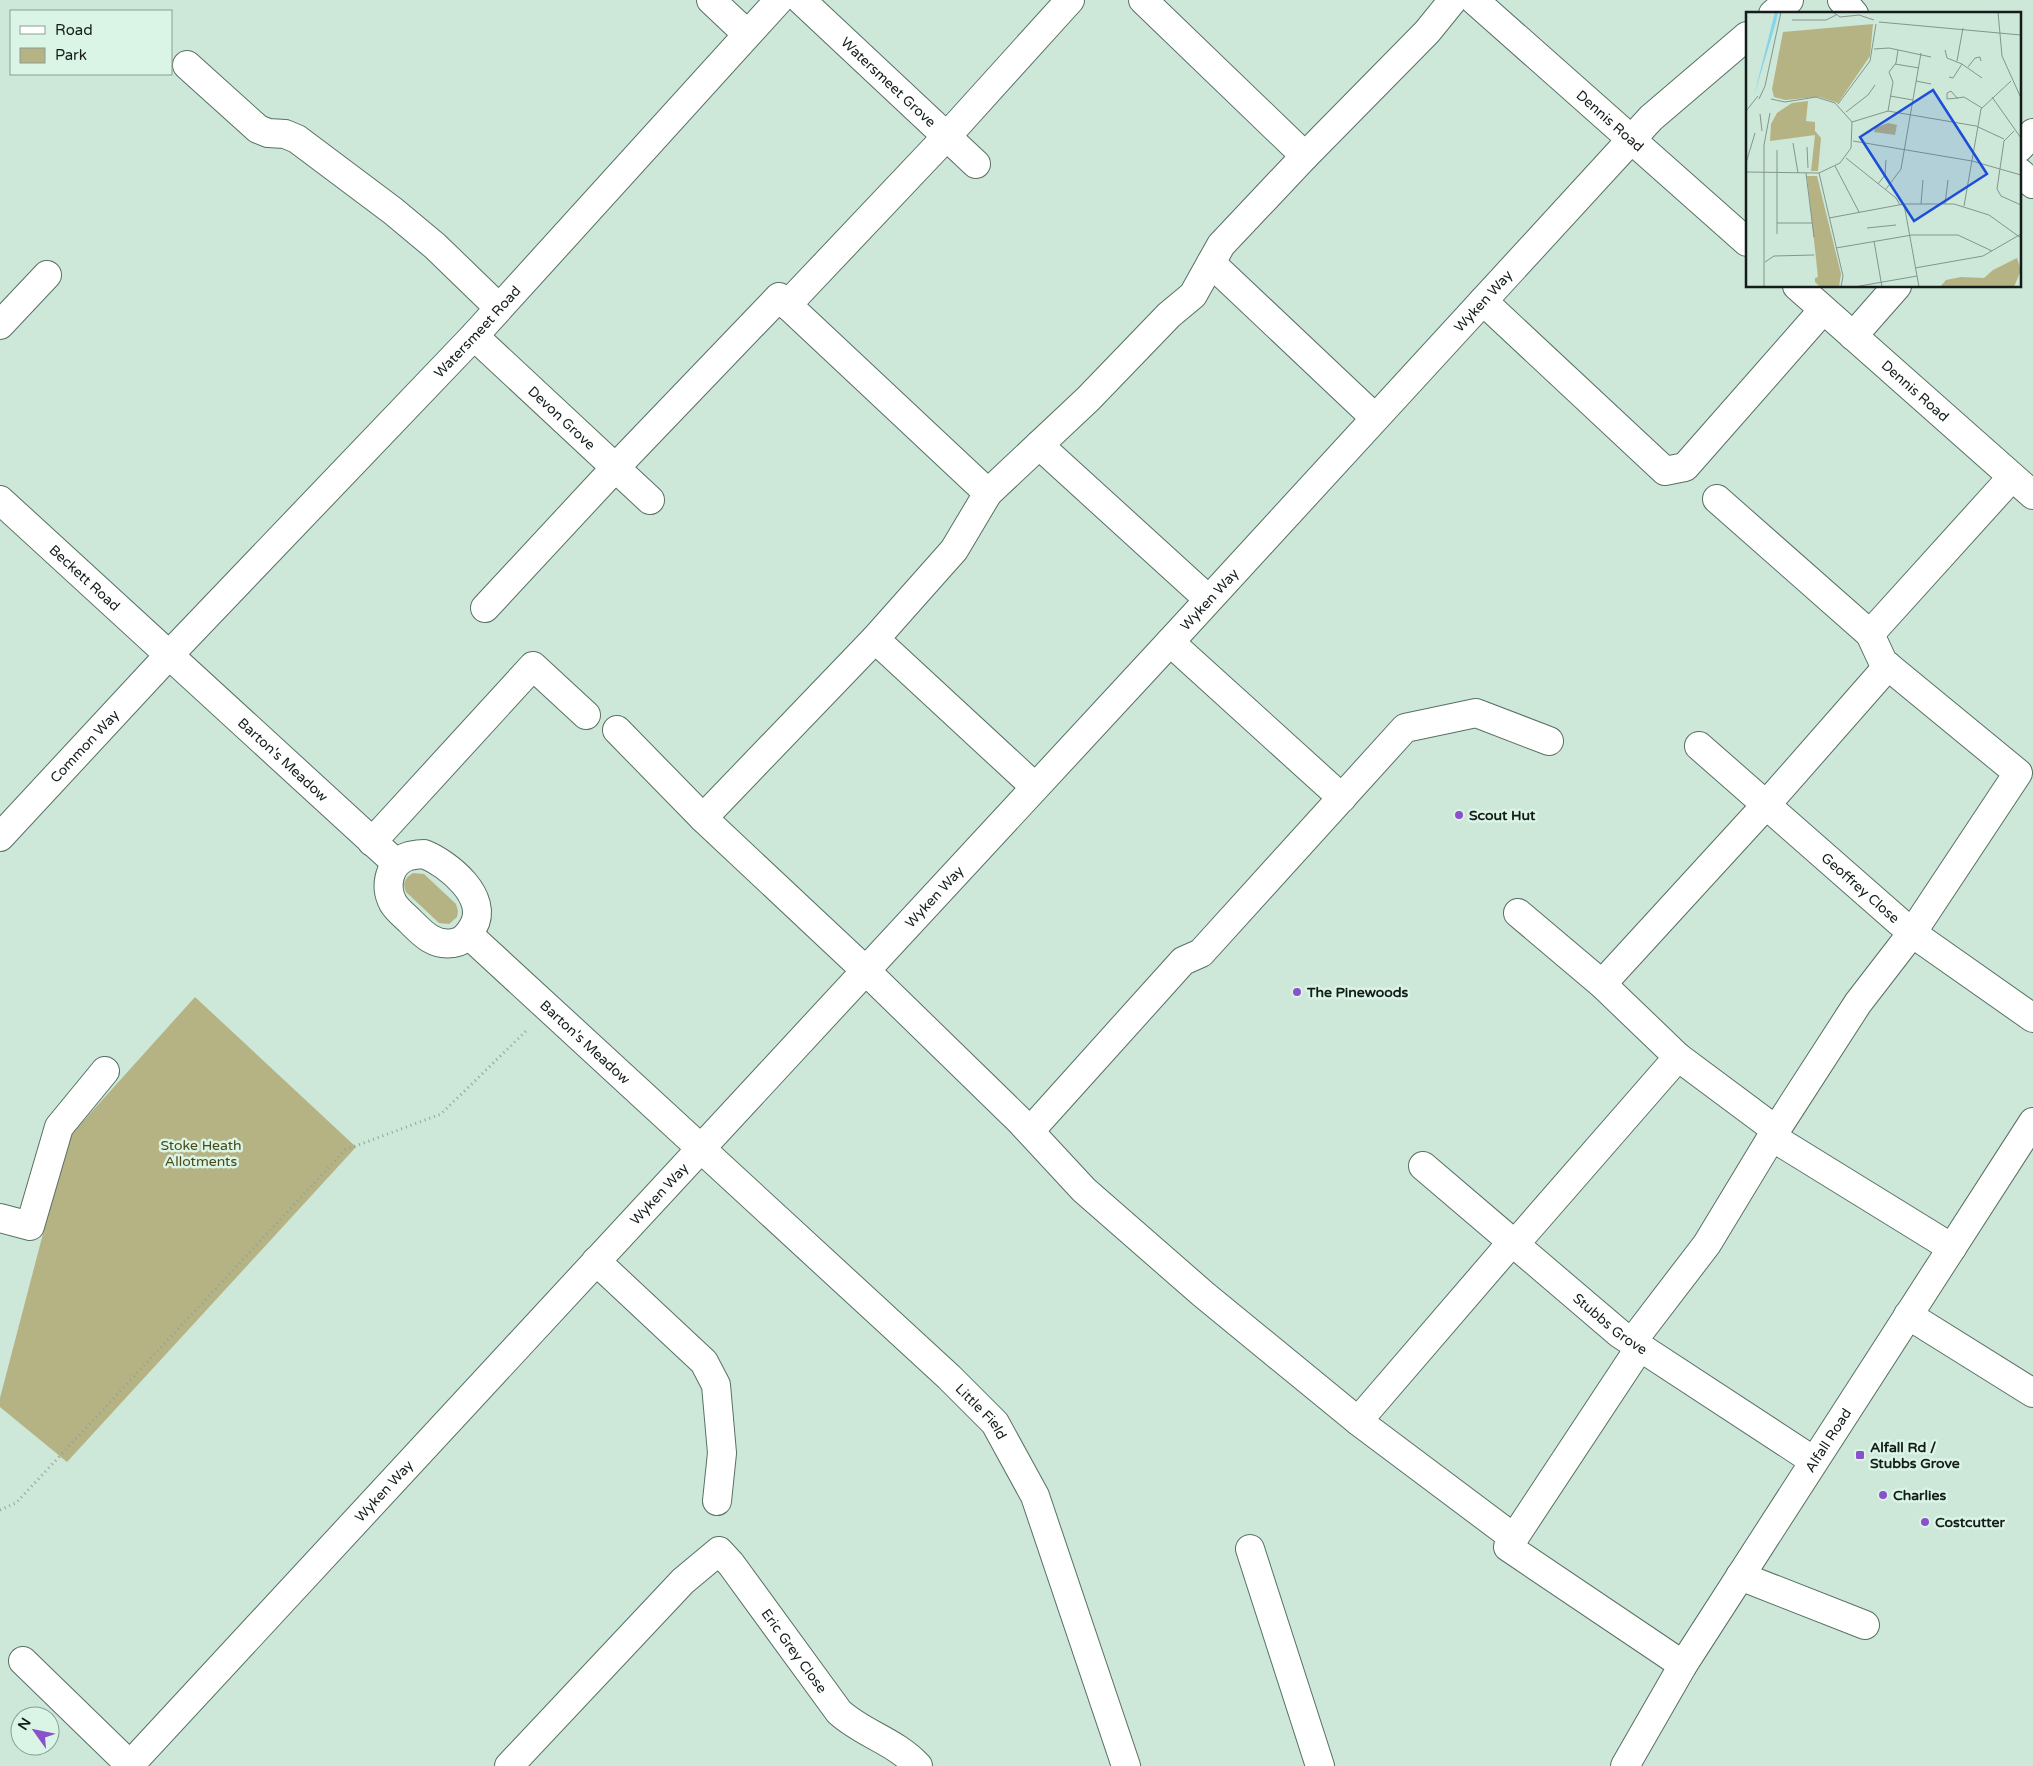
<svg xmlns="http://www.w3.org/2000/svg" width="2033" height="1766" viewBox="0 0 2033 1766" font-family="'Varela Round',sans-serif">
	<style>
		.green { fill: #b5b383 }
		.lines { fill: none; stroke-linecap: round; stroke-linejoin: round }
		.minor-casing { stroke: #587064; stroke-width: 30 }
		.path { stroke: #8fa499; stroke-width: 3; stroke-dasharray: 1 4; stroke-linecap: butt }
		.minor { stroke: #fff; stroke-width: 28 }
		.poi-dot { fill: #8952ca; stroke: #daf4e6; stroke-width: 2 }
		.labels { text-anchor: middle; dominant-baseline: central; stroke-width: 5; stroke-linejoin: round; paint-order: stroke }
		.street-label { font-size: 14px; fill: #141d19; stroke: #daf4e6 }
		.poi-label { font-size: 14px; font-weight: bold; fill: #141d19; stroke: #daf4e6; text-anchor: start }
		.park-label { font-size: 14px; fill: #4a4816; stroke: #daf4e6 }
		.inset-road { fill: none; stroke: #83968c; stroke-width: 1 }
		.view { fill: #1d4ed8; fill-opacity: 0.15; stroke: #1d4ed8; stroke-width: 2.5 }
		.inset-edge { fill: none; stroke: #141d19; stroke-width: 2.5 }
	</style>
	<rect width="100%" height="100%" fill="#cde7d9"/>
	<g class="green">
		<path d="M413,873L424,874L456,904L458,911L457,917L449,924L439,923L406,892C402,883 405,878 413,873Z"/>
		<polygon points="195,997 356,1147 67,1462 0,1407 0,1398 68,1138"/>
	</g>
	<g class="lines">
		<g class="minor-casing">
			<g id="minor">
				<polyline points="711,0 747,34"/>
				<path id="s1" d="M801,0L976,164"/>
				<polyline points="1143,0 1305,156 1427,32 1453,0"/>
				<path id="s2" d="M1474,0L1747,242"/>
				<polyline points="1842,0 1854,14"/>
				<polyline points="1773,14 1789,0"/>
				<polyline points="187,65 258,129 268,133 285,134 297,139 393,211 435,246 499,308"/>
				<polyline points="2019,148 2033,133"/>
				<polyline points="2019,172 2033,184"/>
				<polyline points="1211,263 1375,418"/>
				<path id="s3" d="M1797,286L2033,495"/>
				<polyline points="1483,301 1665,471 1685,467 1823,310"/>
				<polyline points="787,305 947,136 1070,0"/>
				<polyline points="0,325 47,275"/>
				<path id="s4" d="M474,336L650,500"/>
				<polyline points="1853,336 1897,286"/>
				<polyline points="1039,445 1208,599"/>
				<polyline points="988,493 954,550 875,639 1035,787"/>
				<polyline points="1717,499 1870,634 1883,662 2018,773 1912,933 1858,1003 1776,1130"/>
				<path id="s5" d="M0,500L396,863"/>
				<polyline points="485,608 616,467 779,297 988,493 1088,399 1169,315 1193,295 1221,245 1305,156"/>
				<polyline points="1870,634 2012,477"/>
				<polyline points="1170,642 1342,798"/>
				<polyline points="617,730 703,818 865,970 1020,1121 1084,1190 1203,1294 1358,1421"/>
				<path id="s6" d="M1699,746L1912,933L2033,1018"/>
				<polyline points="703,818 875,639"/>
				<path id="s7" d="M0,837L169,655L474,336L779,0"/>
				<polyline points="372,842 533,666 586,715"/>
				<path d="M424,854C449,864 490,898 473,927C469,934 462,942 453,943C434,946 423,934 411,922C405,916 397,910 393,903C384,886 389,862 409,856C414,855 419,854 424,854Z"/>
				<polyline points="1518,913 1602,984 1766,805 1888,666"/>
				<path id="s8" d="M469,935L949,1377L995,1423L1035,1496L1126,1766"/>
				<polyline points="1030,1131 1183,961 1201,953 1405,728 1476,713 1549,741"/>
				<polyline points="1772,1137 1952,1248"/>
				<path id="s9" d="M1423,1166L1620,1334L1814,1461"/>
				<polyline points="0,1218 30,1226 59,1127 105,1071"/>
				<polyline points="1512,1242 1358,1421 1514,1538"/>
				<polyline points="1515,1244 1678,1057 1602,984"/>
				<polyline points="596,1261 704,1362 716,1385 722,1453 717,1501"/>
				<polyline points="1908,1315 2033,1393"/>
				<polyline points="1632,1342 1707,1244 1776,1130 1678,1057"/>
				<polyline points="1640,1347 1508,1547 1683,1665"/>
				<polyline points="1250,1549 1320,1766"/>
				<polyline points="1740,1576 1865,1625"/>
				<polyline points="23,1661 130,1765"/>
				<path id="s10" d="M129,1766L1170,642L1651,118L1747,36"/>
				<path id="s11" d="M509,1766L683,1581L719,1551L731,1564L839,1712C863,1734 895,1741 918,1766"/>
				<path id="s12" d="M1625,1766L1683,1665L2033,1122"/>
			</g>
		</g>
		<polyline class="path" points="0,1510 16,1503 345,1150 441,1114 526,1031"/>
		<use href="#minor" class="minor"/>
	</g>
	<g class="poi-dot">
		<circle cx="1459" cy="815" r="5"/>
		<circle cx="1297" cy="992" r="5"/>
		<rect x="1855" y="1450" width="10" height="10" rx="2.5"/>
		<circle cx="1883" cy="1495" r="5"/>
		<circle cx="1925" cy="1522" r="5"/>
	</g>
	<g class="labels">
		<g class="street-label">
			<text stroke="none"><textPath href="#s1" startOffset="120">Watersmeet Grove</textPath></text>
			<text stroke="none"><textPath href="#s2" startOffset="182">Dennis Road</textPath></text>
			<text stroke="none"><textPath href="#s10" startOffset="1995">Wyken Way</textPath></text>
			<text stroke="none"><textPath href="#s7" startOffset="695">Watersmeet Road</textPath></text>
			<text stroke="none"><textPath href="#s3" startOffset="158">Dennis Road</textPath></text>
			<text stroke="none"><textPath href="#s4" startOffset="120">Devon Grove</textPath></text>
			<text stroke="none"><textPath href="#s5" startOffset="115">Beckett Road</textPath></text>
			<text stroke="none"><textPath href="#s10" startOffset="1590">Wyken Way</textPath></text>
			<text stroke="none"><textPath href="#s7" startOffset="124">Common Way</textPath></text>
			<text stroke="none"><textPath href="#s5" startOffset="384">Barton's Meadow</textPath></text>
			<text stroke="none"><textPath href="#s6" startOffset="215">Geoffrey Close</textPath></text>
			<text stroke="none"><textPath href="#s10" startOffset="1185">Wyken Way</textPath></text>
			<text stroke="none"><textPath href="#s8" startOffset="158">Barton's Meadow</textPath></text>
			<text stroke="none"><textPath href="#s10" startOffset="780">Wyken Way</textPath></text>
			<text stroke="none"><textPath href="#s9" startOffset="245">Stubbs Grove</textPath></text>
			<text stroke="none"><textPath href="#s8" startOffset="700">Little Field</textPath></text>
			<text stroke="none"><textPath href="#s12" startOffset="384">Alfall Road</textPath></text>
			<text stroke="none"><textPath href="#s10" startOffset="375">Wyken Way</textPath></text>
			<text stroke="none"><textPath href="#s11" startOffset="426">Eric Grey Close</textPath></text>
		</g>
		<g class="poi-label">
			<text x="1469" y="815">Scout Hut</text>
			<text x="1307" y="992">The Pinewoods</text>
			<text x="1870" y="1447">Alfall Rd /<tspan x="1870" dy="16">Stubbs Grove</tspan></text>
			<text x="1893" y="1495">Charlies</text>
			<text x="1935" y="1522">Costcutter</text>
		</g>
		<g class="park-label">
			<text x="201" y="1145">Stoke Heath<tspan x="201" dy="16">Allotments</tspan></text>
		</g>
	</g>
	<g transform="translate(1746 12)">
		<rect width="275" height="275" fill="#cde7d9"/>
		<path d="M127,12L124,44L92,91L73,85L39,88L28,85L26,77L37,20ZM62,89L60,109L69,110V119L75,126L72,159H65L69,123L24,129L25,112L31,101L46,91ZM142,111L151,113L149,123L128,120L129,116ZM61,164H71L95,262L93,275L73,274L69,270V266L72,265ZM271,246L275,258L268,275H194L200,268L215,265L238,266L247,258Z" fill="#b5b383"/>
		<path d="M29,0H32L30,10L8,84Z" fill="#84d5ec"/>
		<path class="inset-road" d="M87,0L94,5L113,3L128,8M252,0L256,44L275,86M46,8H80L90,3M133,10L275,23M128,37L143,36L185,45M199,38L201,46L216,52L236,66M211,49L217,16M149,52L173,56M222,55L229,46L234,45L235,49M203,65L207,66L216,52M170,69L185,72M144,84L167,88M246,85L275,126M212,86L201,87V81L205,79L211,86L218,85L236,96M13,87L19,74L35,0M92,92L124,49L130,12M0,99L12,84M142,99L147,70L143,60L150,51L152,38M100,100L122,83L129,73M14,102L16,119M106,110L142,99L230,114L258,127M268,119L258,129L251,177L255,184L275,193M107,129L226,149L275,163M47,131L52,161M61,135L62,156M31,138V222M100,146L150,186L154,193M0,151L9,121M89,154L113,200M0,160L73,161L94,151L105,136L106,110L89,91L70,85L39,90L25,87M60,161L68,225M73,161L97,264L95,275M132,172L139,163L140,148M140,177L155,157L175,41M158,192L173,275M175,192L177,168M199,192L202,168M218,194L235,97L265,69M83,206L158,192H208L243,203L275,226M31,211H66M121,216L150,213M128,229L136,275M90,236L166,223H212L246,239M19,250L28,244L68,243M169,256L237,244L275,222M18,275V133L24,101M108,275L171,264"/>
		<path class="view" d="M187,78L241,162L168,209L114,125Z"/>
		<rect width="275" height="275" class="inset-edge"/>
	</g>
	<rect x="10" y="10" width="162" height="65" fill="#daf4e6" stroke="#8b9e94"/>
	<rect x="20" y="26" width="25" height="8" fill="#ffffff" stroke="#8b9e94"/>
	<text x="55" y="35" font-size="15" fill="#141d19">Road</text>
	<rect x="20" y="48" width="25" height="15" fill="#b5b383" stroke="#8b9e94"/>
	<text x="55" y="60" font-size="15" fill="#141d19">Park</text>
	<g transform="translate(35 1731) rotate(303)"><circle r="24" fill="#daf4e6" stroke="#8b9e94"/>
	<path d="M0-4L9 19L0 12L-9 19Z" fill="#8952ca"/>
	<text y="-8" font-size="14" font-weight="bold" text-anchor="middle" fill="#141d19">N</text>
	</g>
</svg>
